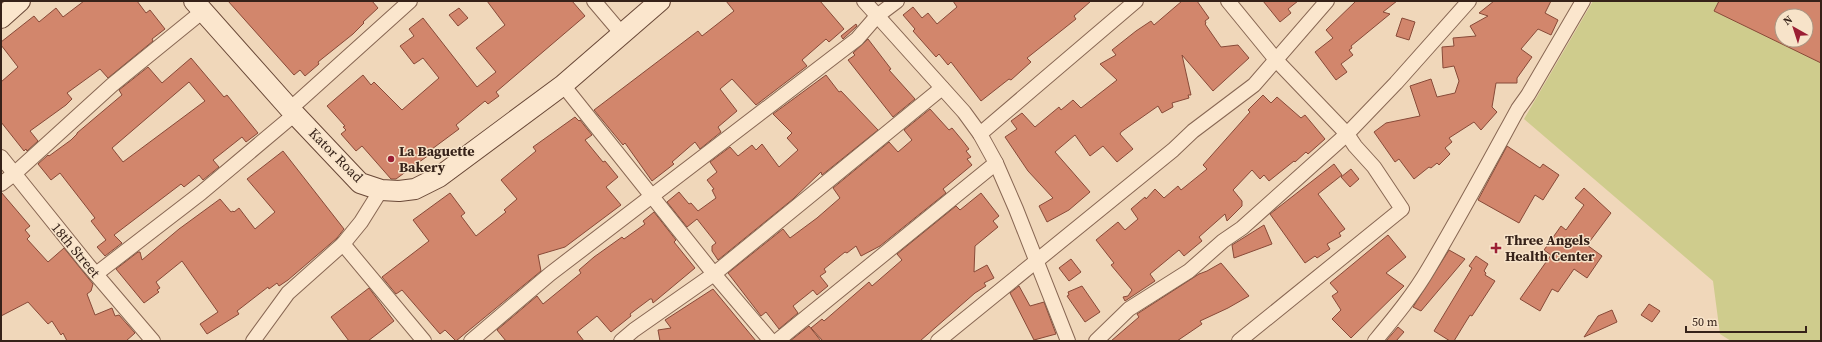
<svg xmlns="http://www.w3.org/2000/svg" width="1822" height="342" viewBox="0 0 1822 342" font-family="'Source Serif 4',serif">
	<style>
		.green { fill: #cfcc8d; fill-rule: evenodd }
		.building { fill: #d2866c; stroke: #884a38; fill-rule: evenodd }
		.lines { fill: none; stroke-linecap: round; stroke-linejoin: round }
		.street-casing { stroke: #886753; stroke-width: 16 }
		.secondary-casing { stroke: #694837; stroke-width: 22 }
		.street { stroke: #fbe6cd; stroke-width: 14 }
		.secondary { stroke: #fbe6cd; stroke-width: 20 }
		.poi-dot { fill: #9b1f34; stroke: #f7e3c9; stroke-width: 1.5 }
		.labels { text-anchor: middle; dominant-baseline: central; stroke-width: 3; stroke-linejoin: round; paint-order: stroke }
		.poi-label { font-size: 14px; font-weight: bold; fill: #362219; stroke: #f7e3c9; text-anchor: start }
		.street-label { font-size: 14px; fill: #362219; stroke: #f7e3c9 }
	</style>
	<rect width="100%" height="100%" fill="#f0d7ba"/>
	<path class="green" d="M1593,1H1821V341H1731L1720,334L1713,281L1524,119ZM1782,16H1806V40H1782Z"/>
	<g class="building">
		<polygon points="84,1 137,1 146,13 150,10 165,29 152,39 153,41 108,78 100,69 67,93 72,99 66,105 30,131 38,141 27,151 26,149 24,151 1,122 1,82 18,67 1,45 1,42 34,16 39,22 56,8 63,17"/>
		<polygon points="228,1 372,1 378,8 363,22 364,23 353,34 318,62 319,64 305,76 300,70 294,75"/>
		<polygon points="487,1 572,1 585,16 496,92 499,96 488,104 485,101 456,125 459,129 432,149 433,152 396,179 391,179 362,146 356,151 341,134 346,130 343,127 345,126 327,106 363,75 371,85 374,82 402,110 439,78 423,58 414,64 400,46 414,36 409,29 423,18 477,87 496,72 476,48 505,25"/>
		<polygon points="726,1 820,1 844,29 829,42 826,39 802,60 807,66 756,105 732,79 720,89 737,111 718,127 721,132 700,149 695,142 672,162 674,164 652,181 625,143 623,145 594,110 698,31 702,36 734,11"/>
		<polygon points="953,1 1091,1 1074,16 1076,19 1027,58 1031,62 1011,80 1009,79 981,101 951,62 948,65 939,54 936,57 913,31 915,29 903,15 913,7 922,18 928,13 937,24 957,7"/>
		<polygon points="1182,1 1197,1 1209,18 1205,21 1206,23 1205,24 1221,47 1238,45 1249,58 1213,91 1182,55 1191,95 1188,95 1189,98 1172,103 1173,107 1162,113 1158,106 1121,132 1120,134 1133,149 1117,162 1103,146 1090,156 1075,135 1055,152 1090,192 1069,210 1047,222 1039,206 1053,198 1028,171 1005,137 1017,129 1011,121 1022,113 1035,127 1059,107 1061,110 1073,100 1081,108 1117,80 1100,64 1116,55 1112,50 1136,31 1151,21 1154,25"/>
		<polygon points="1263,1 1298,1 1288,9 1291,13 1280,22"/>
		<polygon points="1356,1 1397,1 1383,12 1390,14 1351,46 1352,48 1349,50 1353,55 1341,64 1347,72 1336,80 1315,52 1333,38 1326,30"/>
		<polygon points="1494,1 1551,1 1545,13 1558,20 1551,35 1538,29 1521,49 1532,57 1517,78 1517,83 1496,83 1492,107 1497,112 1481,130 1474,122 1449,138 1452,142 1445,148 1450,154 1439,165 1437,163 1431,168 1429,167 1414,179 1399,159 1395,162 1374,132 1386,123 1420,116 1410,86 1431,79 1437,97 1455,93 1459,81 1454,66 1443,68 1442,47 1454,46 1453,38 1476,36 1470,26 1488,16 1479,13"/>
		<path d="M1719,1H1821V63L1714,11ZM1782,16H1806V40H1782Z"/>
		<polygon points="459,8 468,18 458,26 449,15"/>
		<polygon points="1402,18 1415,22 1409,40 1396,36"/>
		<polygon points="856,24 857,26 843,39 841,36"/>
		<polygon points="868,39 891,69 889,70 915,99 893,117 848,60 855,55 853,53"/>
		<path d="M191,58L224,97L227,95L258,133L246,142L242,137L213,160L219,167L203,180L199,175L184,187L181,184L114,235L122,243L105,256L97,247L106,240L91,221L95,218L60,173L51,180L38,164L48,155L49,156L71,140L77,134V133L122,95L119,90L148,67L162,83ZM189,82L205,101L123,162L112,148Z"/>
		<polygon points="826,75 839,92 841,91 878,130 822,175 821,172 793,199 718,260 712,251 712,246 716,243 697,219 687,227 667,202 679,192 689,204 691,203 698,211 716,198 712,190 714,189 707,180 717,172 710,162 730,147 738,156 752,145 756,150 762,144 779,167 798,150 787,138 792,133 773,114"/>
		<polygon points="1263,95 1271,103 1277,97 1301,118 1305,115 1325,139 1308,154 1306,152 1295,162 1294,161 1269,181 1264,175 1260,179 1252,170 1233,190 1242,201 1242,206 1227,221 1225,214 1199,237 1202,241 1184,256 1179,250 1150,274 1155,281 1125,301 1123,297 1128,296 1132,290 1111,265 1114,263 1096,240 1118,222 1125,230 1138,219 1131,209 1145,197 1146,199 1155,189 1164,198 1178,186 1181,190 1207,169 1203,165 1250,112 1248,110"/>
		<polygon points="930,109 949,130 952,128 962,140 969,149 966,151 971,157 967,159 972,165 943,189 946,193 880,246 861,256 856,246 847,253 845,252 824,269 826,272 820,276 828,286 817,295 813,290 793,306 798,313 779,329 766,312 761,316 728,273 783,229 790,238 817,218 840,198 833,188 889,142 898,152 912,140 904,130"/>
		<polygon points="575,117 579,121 580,120 592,135 585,140 603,162 605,161 618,177 606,187 621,205 565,247 538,255 541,271 456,341 445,330 440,334 402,290 396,294 382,277 429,241 413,220 450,193 465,213 461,216 476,236 506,212 504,210 517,199 501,180 536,151 533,147"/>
		<polygon points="1507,146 1540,168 1543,164 1559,175 1543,200 1535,195 1519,223 1478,200"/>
		<polygon points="283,151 344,229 337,238 288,280 279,286 277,283 269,289 268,287 237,311 239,314 207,334 200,324 218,312 182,261 156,282 160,288 157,290 159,292 144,303 116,269 138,252 140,252 142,260 179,229 220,199 231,212 233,211 234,212 239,208 255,229 275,212 247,179"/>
		<polygon points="1334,164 1342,175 1318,194 1345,229 1339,233 1341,236 1327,244 1330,249 1317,258 1315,256 1305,263 1270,214"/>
		<polygon points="1351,169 1359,179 1350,187 1341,177"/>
		<polygon points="1584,188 1611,213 1587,245 1602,256 1587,278 1574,269 1558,292 1552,289 1540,311 1520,299 1551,255 1544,250 1561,226 1566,230 1584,205 1575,198"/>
		<polygon points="1,192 30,226 25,230 30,236 27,239 48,262 64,248 93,284 91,291 87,294 95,315 112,308 115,316 119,315 135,333 126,341 67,341 63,333 61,335 52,321 48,324 28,302 1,316"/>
		<polygon points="981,193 999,216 993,221 998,227 975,246 974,272 987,265 994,278 984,283 986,286 975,293 920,341 823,341 811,328 822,319 824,321 869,282 872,286 902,260 897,254 956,206 960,210"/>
		<polygon points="654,212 676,240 674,242 695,268 653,303 652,299 650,299 630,314 631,316 611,332 597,316 577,332 584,341 506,341 497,330 537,296 543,304 581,273 579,270 594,257 622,237 624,239 645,224 643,221"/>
		<polygon points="1264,225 1272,244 1234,258 1232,245"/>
		<polygon points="1388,235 1406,257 1386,273 1404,286 1351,338 1332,319 1341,310 1332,296 1338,292 1330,283"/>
		<polygon points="1449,250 1465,259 1421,311 1413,307"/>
		<polygon points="1476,256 1488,264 1484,271 1486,273 1485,275 1495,281 1472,316 1470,315 1454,341 1450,341 1434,331 1472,268 1469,266"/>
		<polygon points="1071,259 1081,272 1069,281 1059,268"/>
		<polygon points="1221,263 1249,296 1228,308 1200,321 1202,324 1177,341 1111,341 1139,317 1137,314 1199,274 1207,271"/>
		<polygon points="1019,286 1030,306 1044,302 1056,334 1034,340 1010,293"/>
		<polygon points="1082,286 1100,312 1085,322 1067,296 1069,295 1068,292"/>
		<polygon points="369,288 394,321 368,341 349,341 331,317"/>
		<polygon points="713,289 756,341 660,341 658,330 671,328 665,320"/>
		<polygon points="1649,304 1660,311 1652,322 1641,315"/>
		<polygon points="1612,310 1617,322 1584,337 1598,316"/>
		<polygon points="809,326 821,341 790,341"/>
		<polygon points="1398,327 1404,332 1396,341 1386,341"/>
	</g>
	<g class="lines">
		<g class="street-casing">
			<g id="street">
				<polyline points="594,1 622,34"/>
				<polyline points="864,1 964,112 980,134 996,163 1016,209 1068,341"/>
				<polyline points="1228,1 1277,61 1347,134 1355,146 1374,167 1402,209 1239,341"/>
				<polyline points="563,85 714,274 771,341"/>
				<polyline points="290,109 410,1"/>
				<polyline points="980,134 1136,1"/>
				<polyline points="1,157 88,265 153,341"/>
				<polyline points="1,184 14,174 112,85 203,11"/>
				<polyline points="343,244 424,341"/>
				<polyline points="96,274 201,193 295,114"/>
				<polyline points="253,341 288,293 343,244 361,222 381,190"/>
				<polyline points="471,341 550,274 857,39 877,16 897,1"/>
				<polyline points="621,341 634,330 714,274 942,88"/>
				<polyline points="777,341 996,163"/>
				<polyline points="938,341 1173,150 1193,131 1254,85 1327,1"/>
				<polyline points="1096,341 1129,309 1189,271 1223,241 1242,228 1347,134 1396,83 1469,1"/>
				<path d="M1375,341C1394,318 1414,294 1429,268C1460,216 1489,162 1518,109L1528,95L1583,1"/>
			</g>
		</g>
		<g class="secondary-casing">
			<g id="secondary">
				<polyline points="194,1 290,109 360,183 381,190 399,191 415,189 439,177 563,85 660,1"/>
				<polyline points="1,18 20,1"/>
			</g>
		</g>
		<use href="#street" class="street"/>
		<use href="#secondary" class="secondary"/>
	</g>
	<g class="poi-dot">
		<circle cx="391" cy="159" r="4"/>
		<path d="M1494 242h4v4h4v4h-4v4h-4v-4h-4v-4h4z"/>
	</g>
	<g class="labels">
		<g class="poi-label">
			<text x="399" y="151">La Baguette<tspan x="399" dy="16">Bakery</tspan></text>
			<text x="1505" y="240">Three Angels<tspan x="1505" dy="16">Health Center</tspan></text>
		</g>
		<g class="street-label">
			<text transform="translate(336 155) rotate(45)">Kator Road</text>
			<text transform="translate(76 250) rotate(50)">18th Street</text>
		</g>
	</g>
	<rect width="1822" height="342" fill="none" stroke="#362219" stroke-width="4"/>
	<g transform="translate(1794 28) rotate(321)"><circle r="19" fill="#f7e3c9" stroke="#aa9683"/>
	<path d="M0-3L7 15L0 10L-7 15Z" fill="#9b1f34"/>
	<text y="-6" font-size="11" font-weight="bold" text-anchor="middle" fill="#362219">N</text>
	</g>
	<path d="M1686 326v6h120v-6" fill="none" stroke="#362219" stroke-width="2"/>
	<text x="1692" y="326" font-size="12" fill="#362219" stroke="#f7e3c9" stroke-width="3" paint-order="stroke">50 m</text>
</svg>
